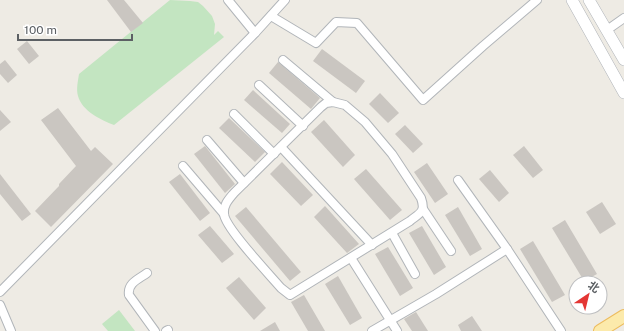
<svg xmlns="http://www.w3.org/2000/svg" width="624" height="331" viewBox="0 0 624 331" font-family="'Public Sans','Noto Sans SC',sans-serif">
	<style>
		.green { fill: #c3e5c1 }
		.building { fill: #cac6c1 }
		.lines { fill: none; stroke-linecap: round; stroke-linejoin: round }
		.minor-casing { stroke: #b1b5b9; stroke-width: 10 }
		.secondary-casing { stroke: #b0b4b9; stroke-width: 12 }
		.primary-casing { stroke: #edbc5e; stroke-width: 14 }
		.minor { stroke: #fff; stroke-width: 8 }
		.secondary { stroke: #fff; stroke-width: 11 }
		.primary { stroke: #fceaab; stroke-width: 12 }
	</style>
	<rect width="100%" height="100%" fill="#eeebe4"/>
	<g class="green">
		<path d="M170,0L190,1L198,2L203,6L212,16L215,24L214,35L218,31L224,37L114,125C101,120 82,111 78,96C76,89 78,81 79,74Z"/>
		<polygon points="119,310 135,331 108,331 102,324"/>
	</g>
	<g class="building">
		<polygon points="107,0 124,0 143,23 131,32"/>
		<polygon points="27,41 39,56 29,64 17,49"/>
		<polygon points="322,49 365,81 356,93 313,61"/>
		<polygon points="5,60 17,75 8,83 0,74 0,64"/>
		<polygon points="278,62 320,98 311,109 269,73"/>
		<polygon points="253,90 290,124 282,133 244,100"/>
		<polygon points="380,93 399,113 388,123 369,104"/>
		<polygon points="58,108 91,151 95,147 113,164 51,227 35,211 59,186 59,184 76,166 41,120"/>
		<polygon points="0,110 11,122 0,131"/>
		<polygon points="229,118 265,152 255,162 219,128"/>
		<polygon points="324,120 355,155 343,167 311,132"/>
		<polygon points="405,125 423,144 413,153 395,134"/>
		<polygon points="205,146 235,184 225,193 194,154"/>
		<polygon points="524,146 543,170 533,178 513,155"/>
		<polygon points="282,162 313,195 301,206 270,174"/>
		<polygon points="427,163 448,194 435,203 414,172"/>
		<polygon points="366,169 402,210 390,220 354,179"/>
		<polygon points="490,170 509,193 499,202 479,179"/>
		<polygon points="0,174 31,214 22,221 0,194"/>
		<polygon points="180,174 210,213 200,221 169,182"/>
		<polygon points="602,202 616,224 600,234 586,212"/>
		<polygon points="325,206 359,244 347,253 314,217"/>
		<polygon points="246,207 301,272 290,281 235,216"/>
		<polygon points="458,207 482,249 470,256 445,215"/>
		<polygon points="565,220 597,274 584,281 552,228"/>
		<polygon points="210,226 234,254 222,263 198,235"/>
		<polygon points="422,226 446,267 434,275 409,233"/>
		<polygon points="533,241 565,295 552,302 520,249"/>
		<polygon points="388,247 413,288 400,296 375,254"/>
		<polygon points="338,276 362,318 350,325 325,284"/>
		<polygon points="239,277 266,308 254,320 226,288"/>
		<polygon points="304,295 325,331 308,331 291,302"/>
		<polygon points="416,312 428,331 412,331 404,319"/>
		<polygon points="472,316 482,331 461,331 458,325"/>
		<polygon points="275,322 280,331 260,331"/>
	</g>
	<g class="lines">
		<g class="minor-casing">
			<g id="minor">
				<polyline points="228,0 255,33"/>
				<polyline points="271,16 316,43 336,22 357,23 423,100 483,46 537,0"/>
				<polyline points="607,30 624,18"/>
				<polyline points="283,60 333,102"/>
				<polyline points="259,85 303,126"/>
				<path d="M333,102L345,105L365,122L392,154L421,198C426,212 420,213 410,221L290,295L281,288C270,275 225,228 224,214C223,205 229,199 234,193L321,107L326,103Z"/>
				<polyline points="234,114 274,154"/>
				<polyline points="207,140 244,183"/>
				<polyline points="281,147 372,245"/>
				<polyline points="183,166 224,214"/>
				<polyline points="458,180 507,249 561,331"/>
				<polyline points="423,209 451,251"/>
				<polyline points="392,233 415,274"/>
				<polyline points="351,258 397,331"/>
				<path d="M147,273C139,279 127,283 129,295L155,331"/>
				<polyline points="0,292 255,33 285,0"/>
				<polyline points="0,305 11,331"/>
				<polyline points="166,331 168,330"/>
				<polyline points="372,331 436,294 507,249"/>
			</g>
		</g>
		<g class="secondary-casing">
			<g id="secondary">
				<polyline points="572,0 624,93"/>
				<polyline points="589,0 624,60"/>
			</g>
		</g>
		<g class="primary-casing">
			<polyline id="primary" points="600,331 624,316"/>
		</g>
		<use href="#minor" class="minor"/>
		<use href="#secondary" class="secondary"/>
		<use href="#primary" class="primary"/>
	</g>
	<g transform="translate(588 295) rotate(35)"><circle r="19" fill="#ffffff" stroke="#bebfc1"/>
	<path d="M0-3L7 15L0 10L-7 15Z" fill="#e43634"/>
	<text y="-6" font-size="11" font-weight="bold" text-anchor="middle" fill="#5c6064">北</text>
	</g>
	<path d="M18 34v6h114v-6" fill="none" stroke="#5c6064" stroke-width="2"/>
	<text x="24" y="34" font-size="12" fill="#5c6064" stroke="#ffffff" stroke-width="3" paint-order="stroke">100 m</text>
</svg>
